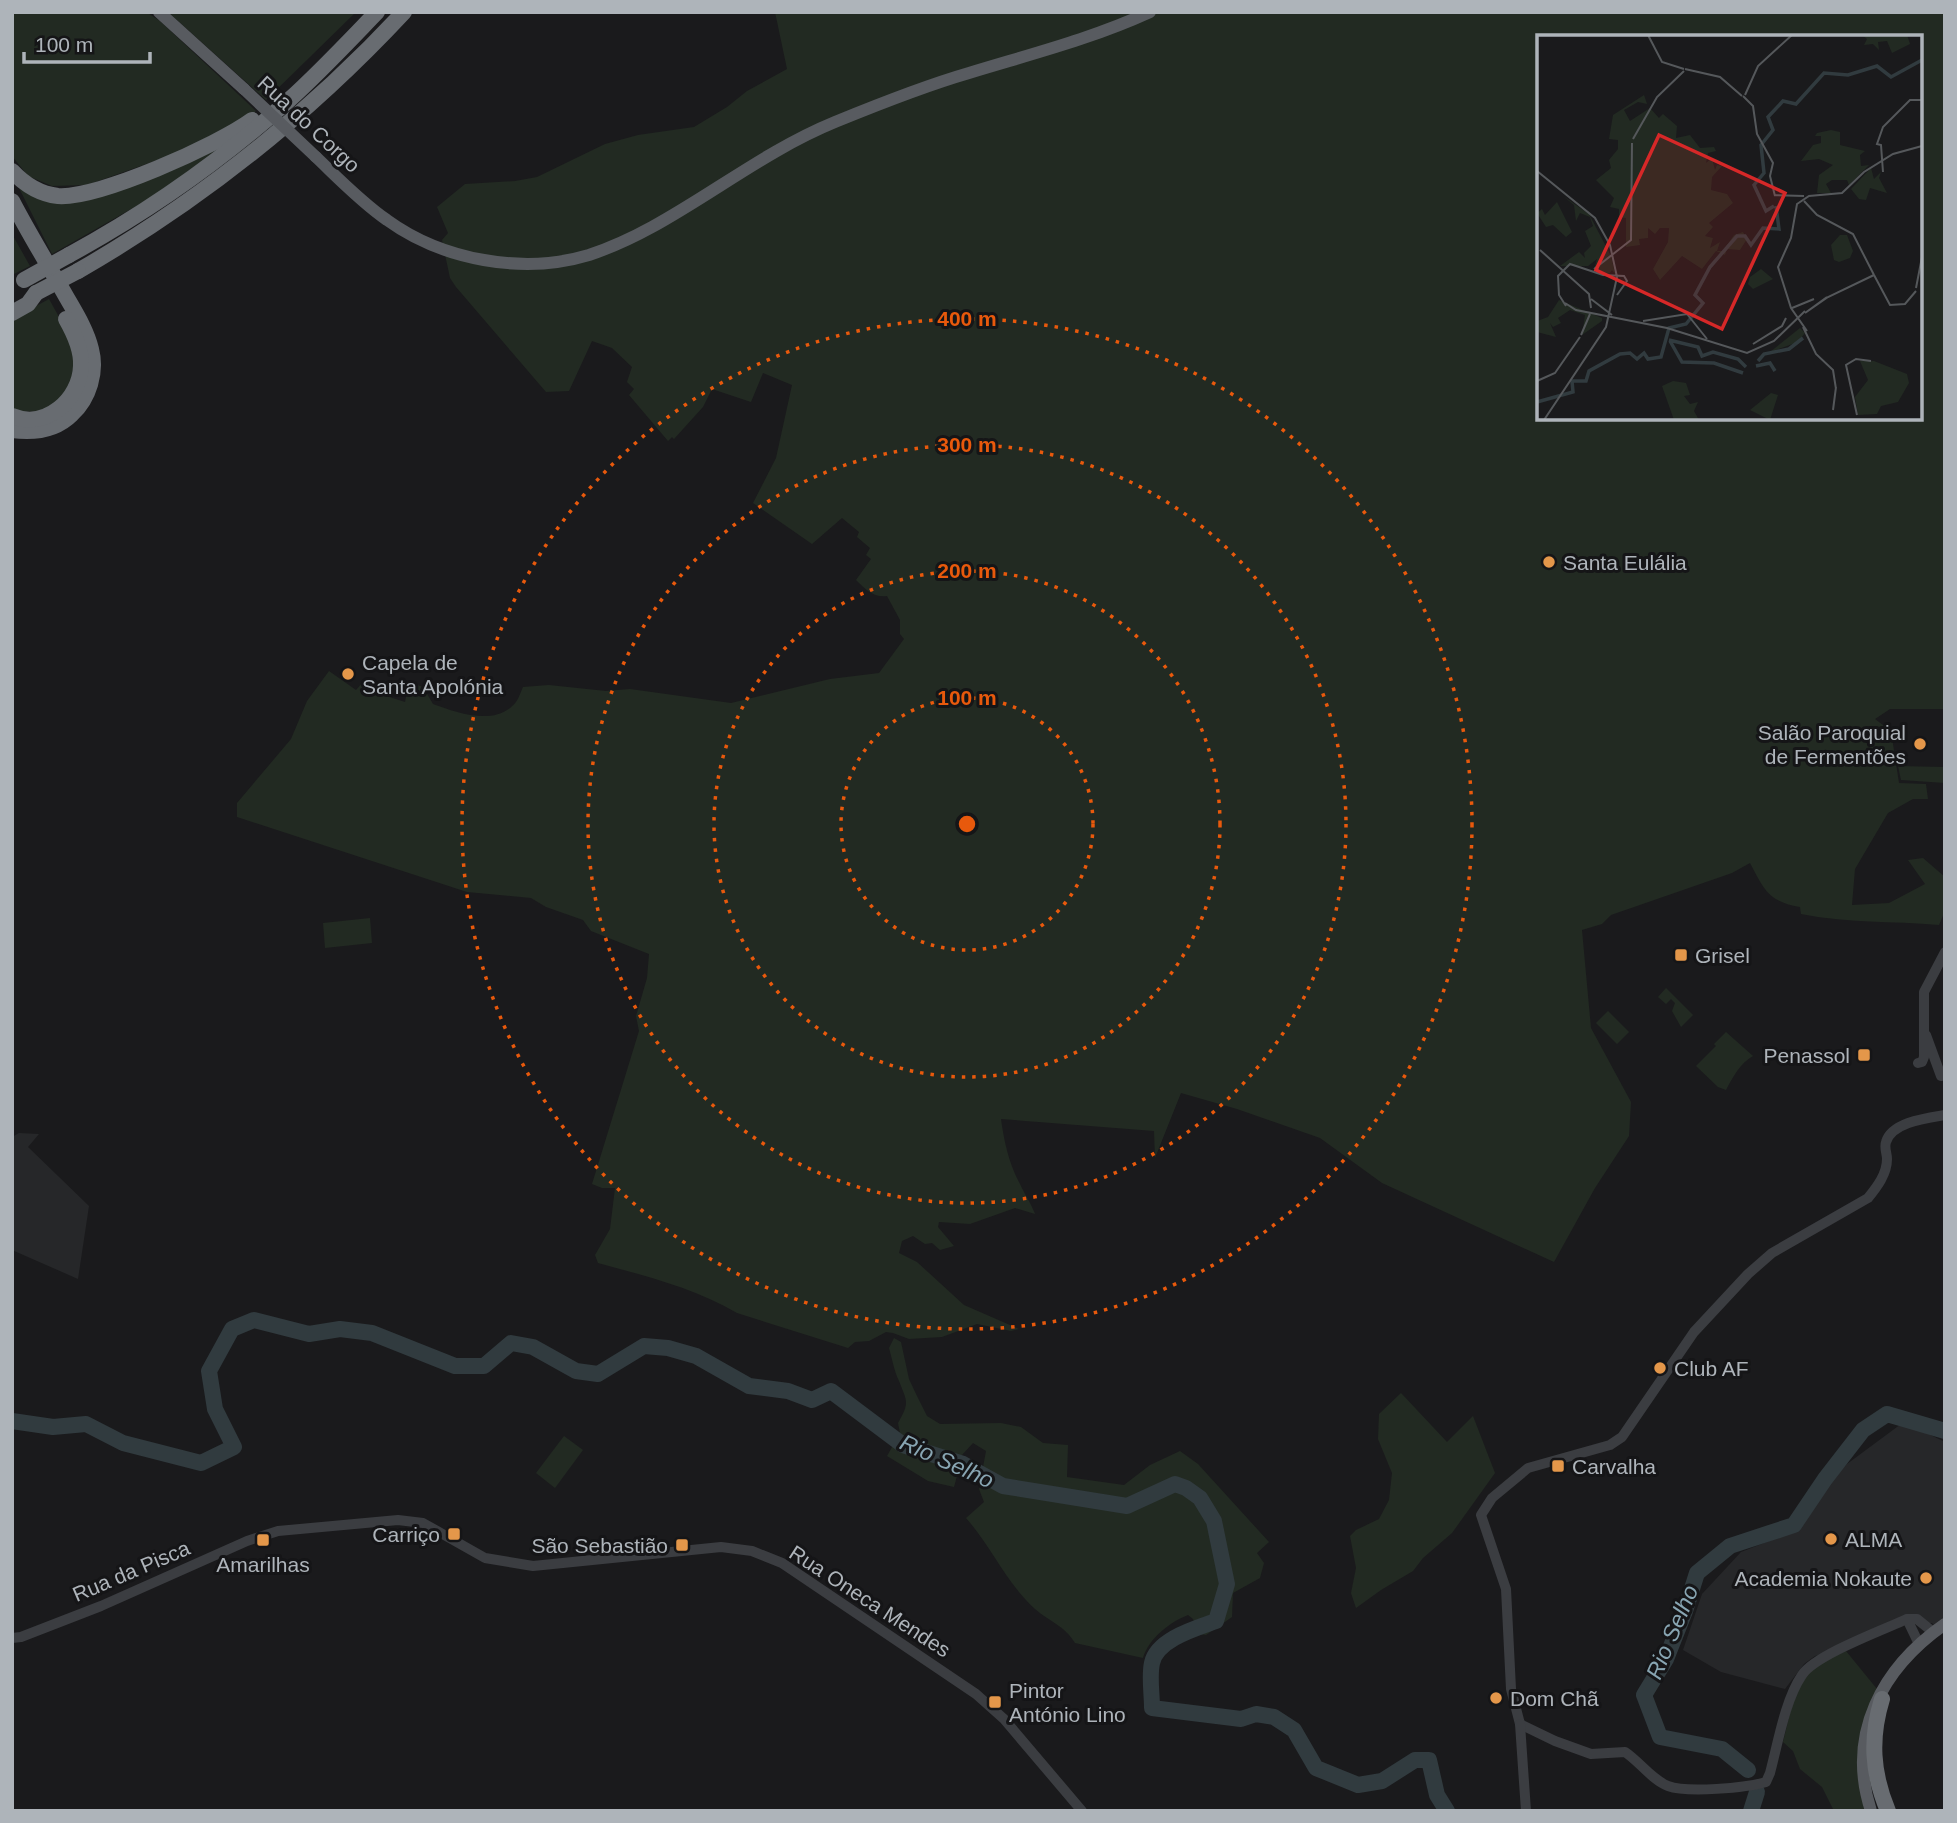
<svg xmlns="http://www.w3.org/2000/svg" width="1957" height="1823" viewBox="0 0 1957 1823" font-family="Helvetica,sans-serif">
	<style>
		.built { fill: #262729 }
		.green { fill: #222a22; fill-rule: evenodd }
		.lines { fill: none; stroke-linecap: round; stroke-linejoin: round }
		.river { stroke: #313b3f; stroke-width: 16 }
		.minor { stroke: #3b3d41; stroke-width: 10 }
		.major { stroke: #585b60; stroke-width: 12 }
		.highway { stroke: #686c71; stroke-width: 16 }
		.major-bridge { stroke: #585b60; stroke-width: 12 }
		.highway-bridge { stroke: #686c71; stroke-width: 16 }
		.ring { fill: none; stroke: #e8590c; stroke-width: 3.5; stroke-dasharray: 3.5 7 }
		.poi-dot { fill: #e4974a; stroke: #151517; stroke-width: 2.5 }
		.labels { text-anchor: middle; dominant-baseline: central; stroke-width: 6; stroke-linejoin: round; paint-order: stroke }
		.street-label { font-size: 21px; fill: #aeb4ba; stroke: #151517 }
		.poi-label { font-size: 21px; fill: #aeb4ba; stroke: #151517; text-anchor: start }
		.water-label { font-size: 23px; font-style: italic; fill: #88a5b2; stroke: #151517 }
		.inset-river { fill: none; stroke: #313b3f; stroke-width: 3.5 }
		.inset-road { fill: none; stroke: #55585b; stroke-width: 2 }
		.view { fill: #d62828; fill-opacity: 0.15; stroke: #d62828; stroke-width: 3.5 }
		.inset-edge { fill: none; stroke: #aeb4ba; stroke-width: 3.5 }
		.centre { fill: #e8590c; stroke: #151517; stroke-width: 3.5 }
		.ring-label { font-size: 21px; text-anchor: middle; font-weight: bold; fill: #e8590c; stroke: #151517; stroke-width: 6; stroke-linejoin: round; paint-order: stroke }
	</style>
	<rect width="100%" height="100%" fill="#1a1a1c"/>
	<g class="built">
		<polygon points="19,1133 39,1134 28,1147 89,1206 78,1279 12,1250 12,1137"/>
		<polygon points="1901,1424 1914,1427 1945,1442 1945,1622 1936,1628 1932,1623 1926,1624 1917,1619 1843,1648 1815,1656 1804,1664 1785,1689 1721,1672 1683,1650 1702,1594 1741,1552 1797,1530 1834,1478 1847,1464"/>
	</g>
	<g class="green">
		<polygon points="12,12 146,12 160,21 256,111 245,119 169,156 87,185 52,186 28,176 12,156"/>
		<polygon points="168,12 356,12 266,100"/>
		<path d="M775,12H1945V709H1890L1875,719L1891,731L1899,783L1926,784L1928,799H1913L1888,813L1855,869L1852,905L1889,903L1925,884L1908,860L1923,858L1945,877V911L1939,925C1893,921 1846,923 1801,914L1800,907C1769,902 1764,890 1750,863L1732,873L1611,915L1602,924L1582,930L1591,1028L1631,1102L1629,1136L1595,1188L1554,1262L1382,1183L1320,1138L1237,1109L1181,1093L1155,1158L1154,1131L1001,1119C1004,1141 1009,1164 1020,1184C1025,1195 1031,1203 1035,1214L1015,1208L970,1224L939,1222L938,1227L954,1246L940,1250L932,1243L925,1244L913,1236L902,1241L899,1253L917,1262L964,1305L1019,1329L1011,1331L977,1324L942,1337L909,1339L893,1333L886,1332L869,1341L855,1342L848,1348L737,1313C695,1288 645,1276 598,1263L595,1255L610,1229L615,1188H602L592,1184L639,1031L636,1016L647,978L649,954L591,931L583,920L546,907L531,898L467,892L237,817V803L291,739L307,701L329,671L356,690L363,682L377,693L405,702L409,682L423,687L433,704C458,713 496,727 516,702C519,698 521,691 523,687L549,685L606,691L630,689L731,703L830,679L879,673L904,639L900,634V620L887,596C874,598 865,589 856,580L871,559L866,555L870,548L857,537L859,532L842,518L812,544L753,503L776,458L792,385L763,373L751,402L712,389L703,407L674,439L672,437L668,441L629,395L634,389L627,382L632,367L612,348L592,341L569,391L546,392L456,287L450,278L442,240L448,233L437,207L465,184L515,181L537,177L605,144L638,135L694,127L727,107L747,91L787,69ZM1539,37H1920V418H1539Z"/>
		<polygon points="219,148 161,192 52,254 17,184 44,199"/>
		<polygon points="12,234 30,266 12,275"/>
		<polygon points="49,299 69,335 76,364 70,391 41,412 12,411 12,319"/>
		<polygon points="1898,766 1943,767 1945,769 1945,783 1901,780"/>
		<polygon points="370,918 372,943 325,948 323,923"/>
		<polygon points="1666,988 1693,1015 1681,1027 1672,1011 1675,1003 1671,999 1666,1004 1658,997"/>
		<polygon points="1608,1011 1629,1032 1617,1044 1596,1023"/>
		<path d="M1726,1032L1753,1056C1740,1063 1733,1077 1726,1090L1718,1087L1696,1066L1716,1046L1714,1044Z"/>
		<path d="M894,1338L901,1342L909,1379L916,1394L927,1416L940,1424L1001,1423L1021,1427L1043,1443L1068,1445L1067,1477L1124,1485L1150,1465L1180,1451L1198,1464L1269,1542L1257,1553L1264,1563L1260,1578L1233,1593L1232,1617L1206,1635L1199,1634L1193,1619L1188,1615C1170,1622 1149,1638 1143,1658L1075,1643C1064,1625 1050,1622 1035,1609C1007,1584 991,1546 966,1518L984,1502L979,1489L986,1472L983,1467L986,1451L973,1443L962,1455L964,1469L957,1476L954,1487L928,1481L887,1456L900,1433L898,1423C910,1402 907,1402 899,1381C894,1371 892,1358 889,1348Z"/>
		<polygon points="1401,1393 1447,1442 1473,1416 1495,1473 1452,1533 1423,1558 1413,1571 1381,1590 1356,1608 1351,1593 1356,1568 1350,1536 1356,1530 1379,1519 1389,1500 1392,1473 1378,1439 1379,1414"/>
		<polygon points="564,1436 583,1450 555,1488 536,1473"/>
		<path d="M1846,1651L1877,1689L1869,1811H1834L1822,1787L1800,1769L1793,1751L1783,1742C1790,1717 1793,1683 1816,1666C1824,1660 1836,1656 1846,1651Z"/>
	</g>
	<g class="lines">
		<g class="river">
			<path d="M12,1421L53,1427L86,1424L123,1443L201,1463L234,1447L215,1409L209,1371L232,1329L254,1320L309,1334L340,1329L372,1333L455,1366H484L511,1343L533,1347L576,1371L598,1374L644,1346L668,1348L696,1356L749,1386L788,1391L812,1400L831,1391L903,1445L963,1464L1003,1486L1127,1506L1175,1484L1186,1488L1200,1498L1214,1521L1227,1584L1216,1621C1197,1628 1157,1639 1152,1663C1149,1676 1152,1694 1152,1708L1241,1719L1256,1714L1274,1717L1294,1730L1316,1768L1358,1785L1382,1781L1415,1760H1429L1437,1795L1447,1811"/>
			<polyline points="1748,1770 1722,1749 1660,1737 1644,1695 1666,1659 1685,1611 1697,1573 1730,1546 1794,1525 1825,1479 1863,1430 1887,1414 1945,1431"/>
			<polyline points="1751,1811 1757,1792"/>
		</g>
		<g class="minor">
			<polyline points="1926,1035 1941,1076"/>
			<polyline points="1918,1063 1922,1062 1924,1057 1924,992 1945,952"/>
			<polyline points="1907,1619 1919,1644"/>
			<path d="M1933,1632L1917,1619H1907C1883,1630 1815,1655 1802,1675C1785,1700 1778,1743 1770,1773L1766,1782C1746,1788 1687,1793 1668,1786C1652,1780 1639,1761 1625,1752L1591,1754L1555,1741L1520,1724L1511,1689L1506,1589L1481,1515L1492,1498L1528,1468L1610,1445L1622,1437L1694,1332L1748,1274L1772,1253L1868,1198C1877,1187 1887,1174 1887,1159C1887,1153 1884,1148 1886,1142C1892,1122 1927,1118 1945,1115"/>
			<polyline points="12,1638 21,1637 101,1606 247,1541 278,1531 398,1520 423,1523 485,1558 533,1566 721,1547 752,1551 782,1563 976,1694 1004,1719 1082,1811"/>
			<polyline points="1520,1724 1526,1811"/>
		</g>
		<g class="major">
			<polyline points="159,12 244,89"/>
			<path d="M316,157C338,178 361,202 387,220C442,260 523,275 589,255C610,248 632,238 652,227C714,193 769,149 835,122C879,104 924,86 969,73C1031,54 1091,39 1150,12"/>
			<path d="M1871,1811C1846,1734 1882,1668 1945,1624"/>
		</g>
		<g class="highway">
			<path d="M12,171C25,185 40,194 58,196C98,199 218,145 252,120"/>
			<path d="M12,201C28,232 46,261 63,291C73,309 86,328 91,349C97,372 89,398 72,414C56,430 34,433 12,430"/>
			<path d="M69,255C148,212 222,160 289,100C320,72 348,42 377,12"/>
			<path d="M78,271C200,201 308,115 404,12"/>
			<polyline points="12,313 28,304 36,293"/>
			<path d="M12,416C46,430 80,399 81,366C82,350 74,333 66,319"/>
			<path d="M1882,1699C1870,1738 1872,1773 1888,1811"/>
		</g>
		<polyline class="major-bridge" points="244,89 316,157"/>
		<g class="highway-bridge">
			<polyline points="24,280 69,255"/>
			<polyline points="36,293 78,271"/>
		</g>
	</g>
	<g class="ring">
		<circle cx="967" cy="824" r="126"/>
		<circle cx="967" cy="824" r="253"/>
		<circle cx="967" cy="824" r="379"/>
		<circle cx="967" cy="824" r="505"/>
	</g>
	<g class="poi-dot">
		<circle cx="1549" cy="562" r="7"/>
		<circle cx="348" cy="674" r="7"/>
		<circle cx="1920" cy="744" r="7"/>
		<rect x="1674" y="948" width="14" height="14" rx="3.5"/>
		<rect x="1857" y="1048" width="14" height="14" rx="3.5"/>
		<circle cx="1660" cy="1368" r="7"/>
		<rect x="1551" y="1459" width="14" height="14" rx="3.5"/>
		<rect x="447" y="1527" width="14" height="14" rx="3.5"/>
		<circle cx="1831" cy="1539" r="7"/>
		<rect x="256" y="1533" width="14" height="14" rx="3.5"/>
		<rect x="675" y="1538" width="14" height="14" rx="3.5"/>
		<circle cx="1926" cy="1578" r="7"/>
		<circle cx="1496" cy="1698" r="7"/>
		<rect x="988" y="1695" width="14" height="14" rx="3.5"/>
	</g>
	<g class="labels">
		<g class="street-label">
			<text transform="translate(309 124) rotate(43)">Rua do Corgo</text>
			<text transform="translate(131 1571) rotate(-23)">Rua da Pisca</text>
			<text transform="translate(870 1601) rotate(33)">Rua Oneca Mendes</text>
		</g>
		<g class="poi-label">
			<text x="1563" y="562">Santa Eulália</text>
			<text x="362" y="662">Capela de<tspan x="362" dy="24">Santa Apolónia</tspan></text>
			<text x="1906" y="732" text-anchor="end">Salão Paroquial<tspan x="1906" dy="24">de Fermentões</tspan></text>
			<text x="1695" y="955">Grisel</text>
			<text x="1850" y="1055" text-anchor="end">Penassol</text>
			<text x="1674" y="1368">Club AF</text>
			<text x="1572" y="1466">Carvalha</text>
			<text x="440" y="1534" text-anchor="end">Carriço</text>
			<text x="1845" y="1539">ALMA</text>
			<text x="668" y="1545" text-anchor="end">São Sebastião</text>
			<text x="263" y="1564" text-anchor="middle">Amarilhas</text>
			<text x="1912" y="1578" text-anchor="end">Academia Nokaute</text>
			<text x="1009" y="1690">Pintor<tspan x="1009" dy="24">António Lino</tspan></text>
			<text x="1510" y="1698">Dom Chã</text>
		</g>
		<g class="water-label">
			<text transform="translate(947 1461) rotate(24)">Rio Selho</text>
			<text transform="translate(1672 1632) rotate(-67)">Rio Selho</text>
		</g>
	</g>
	<g transform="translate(1537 35)">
		<rect width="385" height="385" fill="#1a1a1c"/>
		<path d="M325,0H370L373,9L355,18L350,6L341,7L342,15L336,9L327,10L330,4ZM107,60L110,69L101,67L87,75L93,86L113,73L122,83L126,79L140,91L139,103L153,100L163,113L177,112L179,116L171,118L169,128L175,123L178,135L180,130L185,131L175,142L174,155L190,159L196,168L172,188L176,192L168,201L176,203L173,213L183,207L180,216H186L197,200L206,197L210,204L203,215L190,214L188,220L179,216L165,234L145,221L123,245L116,234L131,207L132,193H123L118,199L111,193V203L102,204L103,210L89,212V183L82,182V174L73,172L77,163L59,145L74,133L72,125L81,114V105L72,104L76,80ZM294,95L303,97V110L328,116L323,120L324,131L332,130L312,150L310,145H295L289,149L294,158H280L282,140L296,130L282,124L264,126L276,110L284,108V101H278L280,98ZM334,133L337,144L344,137L342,143L350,158L333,153L329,165L322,164L314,154ZM26,161L52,179L74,221L78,239L75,235L72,239L57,234L60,224L51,231H23L42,217L48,223L47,218L54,211L48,196L56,191L53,182L43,178L39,186L37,170ZM20,167L35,197L29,202L16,190L9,192L0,178L5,174L8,180ZM303,200H310L316,216L313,223L302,227L297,225L294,210ZM224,234L236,244L216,254L211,249L213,242ZM22,265L65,283V286L45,300L48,280L33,275L21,283L24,288L16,292L13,288L19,302L0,297V286L11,282ZM263,293L268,298L261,307L233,317ZM323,326H337L370,339L372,348L361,367L344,371L340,379L321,380L318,362L331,345ZM136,346L149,348L153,360L147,361L153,369L161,367L157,376L162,385H137L125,351ZM234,358L241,360L233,385L213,375Z" fill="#222a22"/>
		<path class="inset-river" d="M237,171L229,176L217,150L227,138L224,110L236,95L231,82L246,66L259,69L287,38L311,40L340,31L354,42L385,25M132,305L161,312L165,321L176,317L201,324L209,332M133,306L145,327L177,328L206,338M221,326L227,319L252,314L266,303M219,331L233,328L238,336M0,367L36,357L35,346H49L52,336L83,319L93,318L100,324L107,318L111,324L124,322L132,293L149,289L166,268L158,260L173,232L200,201H208L214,210L226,193L242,194L239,171"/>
		<path class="inset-road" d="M111,0L125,27L147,34M148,34L183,42L205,61M208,60L221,31L255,0M206,61L216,71L220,99L236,128L233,141L238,161M96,104L120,62L147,36M0,136L58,183L73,210L80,242L69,292L7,385M346,137L344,110L340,109L346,92L373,65H385M237,160L267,161M267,166L280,180L316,199L337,240M3,215L52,259L54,273M57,234L94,205L95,108M337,240L353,270L368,269L379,256M379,253L385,222M290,262L268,278L291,262L337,240M54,264L75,280M28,268L39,275L130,293L210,318L237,306L268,276M29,271L22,260L21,241L33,229L66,240L87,241L90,246L80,260M255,273L277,264M106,286L150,279L170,304M266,292L279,319L296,335L299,354M270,296L254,273L241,232L254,203L260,169L272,161L305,158L327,137L356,119L385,111M44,300L53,279M216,309L245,291L249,283M0,346L18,338L43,302M296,375L299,352M320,380L309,330L319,324L334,326"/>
		<path class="view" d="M122,100L248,158L185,294L59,235Z"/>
		<rect width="385" height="385" class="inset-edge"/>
	</g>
	<circle cx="967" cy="824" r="10" class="centre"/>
	<g class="ring-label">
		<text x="967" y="326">400 m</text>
		<text x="967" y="452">300 m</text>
		<text x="967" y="578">200 m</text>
		<text x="967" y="705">100 m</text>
	</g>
	<rect width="1957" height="1823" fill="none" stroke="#aeb4ba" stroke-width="28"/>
	<path d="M24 52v10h126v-10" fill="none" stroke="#aeb4ba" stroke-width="3.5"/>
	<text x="35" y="52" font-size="21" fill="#aeb4ba" stroke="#151517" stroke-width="5" paint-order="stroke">100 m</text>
</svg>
